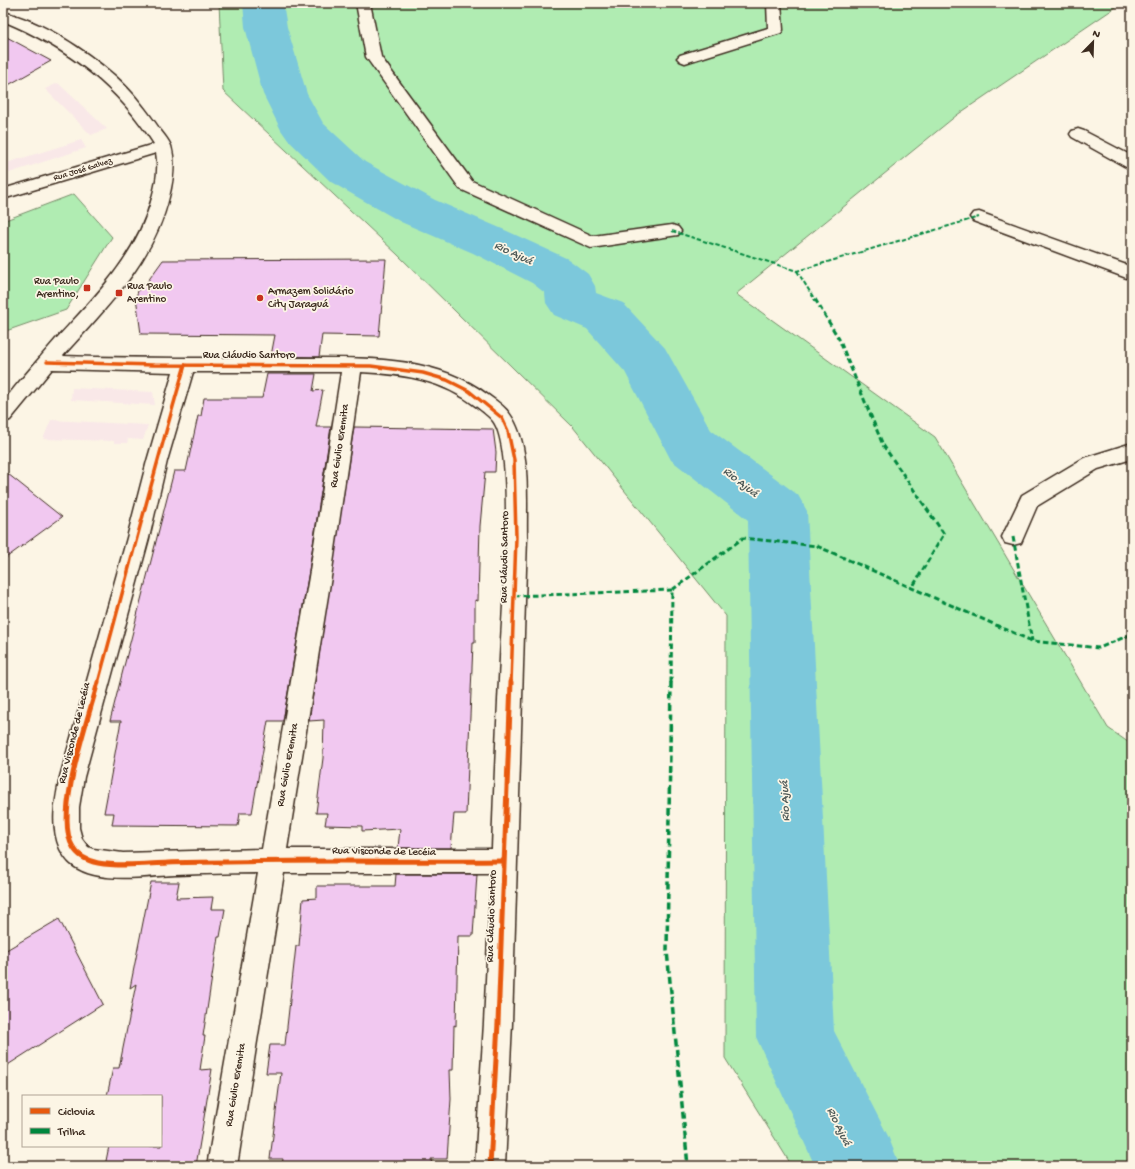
<svg xmlns="http://www.w3.org/2000/svg" width="1135" height="1169" viewBox="0 0 1135 1169" font-family="'Gochi Hand',sans-serif">
	<style>
		.built { fill: #f9e8e8 }
		.green { fill: #b0ecb2; stroke: #768b68 }
		.lines { fill: none; stroke-linecap: round; stroke-linejoin: round }
		.river { fill: #7cc8db; fill-rule: evenodd }
		.building { fill: #f1c8f0; stroke: #3b2a1e }
		.minor-casing { stroke: #3b2a1e; stroke-width: 3 }
		.minor { fill: #fcf5e5; fill-rule: evenodd }
		.quiet-far2 { stroke: #00873e; stroke-width: 2; stroke-dasharray: 4.5 2; stroke-linecap: butt }
		.quiet-far1 { stroke: #00873e; stroke-width: 3; stroke-dasharray: 5.5 3; stroke-linecap: butt }
		.quiet { stroke: #00873e; stroke-width: 3.5; stroke-dasharray: 7 3.5; stroke-linecap: butt }
		.cycleway-far1-casing { stroke: #fcf5e5; stroke-width: 6 }
		.cycleway-casing { stroke: #fcf5e5; stroke-width: 8 }
		.cycleway-far1 { stroke: #e8590c; stroke-width: 3.5 }
		.cycleway { stroke: #e8590c; stroke-width: 5 }
		.poi-dot { fill: #c8321e; stroke: #fcf5e5; stroke-width: 1.5 }
		.labels { text-anchor: middle; dominant-baseline: central; stroke-width: 3.5; stroke-linejoin: round; paint-order: stroke }
		.far-street-label { font-size: 9px; fill: #3b2a1e; stroke: #fcf5e5 }
		.poi-label { font-size: 11px; fill: #3b2a1e; stroke: #fcf5e5; text-anchor: start }
		.street-label { font-size: 11px; fill: #3b2a1e; stroke: #fcf5e5 }
		.water-label { font-size: 12px; font-style: italic; fill: #4e5957; stroke: #fcf5e5 }
	</style>
	<rect width="100%" height="100%" fill="#fcf5e5"/>
	<filter id="ink" filterUnits="userSpaceOnUse"><feTurbulence type="fractalNoise" baseFrequency=".025" numOctaves="2"/><feDisplacementMap in="SourceGraphic" scale="8" xChannelSelector="R" yChannelSelector="G"/><feConvolveMatrix kernelMatrix="1 2 1 2 8 2 1 2 1" color-interpolation-filters="sRGB"/></filter>
	<g filter="url(#ink)">
		<g class="built">
			<polygon points="58,83 107,129 91,135 45,89"/>
			<polygon points="81,140 86,148 3,175 3,164"/>
			<polygon points="72,388 153,392 155,405 71,400"/>
			<polygon points="51,420 148,425 143,440 128,439 127,443 114,443 114,441 43,439"/>
		</g>
		<g class="green">
			<polygon points="219,3 1122,3 957,115 736,294 935,437 1108,728 1132,745 1132,1166 792,1166 725,1058 726,616 573,427 397,254 223,91"/>
			<polygon points="74,194 112,237 66,310 3,332 3,221"/>
		</g>
		<g class="lines">
			<polygon class="river" points="243,3 283,3 287,27 307,94 323,123 365,162 435,200 507,231 568,259 588,274 595,286 596,293 623,303 665,348 711,430 798,495 807,511 834,1031 888,1136 900,1166 815,1166 756,1037 748,520 671,460 625,372 587,329 554,315 546,303 545,293 532,283 473,253 401,222 331,182 288,140 281,130 263,94 245,27"/>
		</g>
		<g class="building">
			<polygon points="3,35 51,61 3,88"/>
			<polygon points="386,259 379,336 322,335 319,357 271,356 275,335 141,334 136,297 140,285 145,285 163,260"/>
			<polygon points="267,374 316,374 313,391 323,390 316,427 331,427 308,577 283,721 268,721 252,813 240,813 238,826 112,825 114,813 104,813 121,721 110,721 174,471 186,471 198,416 201,416 204,398 262,398"/>
			<polygon points="354,427 493,429 496,452 495,472 485,472 480,526 478,601 475,600 475,643 473,643 466,814 454,814 451,848 398,848 400,829 362,831 362,826 325,825 327,813 316,813 323,758 324,720 309,721"/>
			<polygon points="3,470 62,517 3,560"/>
			<polygon points="396,874 477,874 473,936 458,936 456,1026 454,1025 453,1070 450,1070 451,1099 447,1159 431,1159 432,1166 282,1166 283,1159 270,1159 281,1073 266,1073 270,1045 285,1045 296,946 299,946 303,899 317,898 317,886 395,886"/>
			<polygon points="151,882 179,882 176,898 213,897 211,909 225,909 220,937 218,937 203,1036 205,1036 200,1070 212,1069 196,1166 105,1166 109,1146 161,1146 161,1096 107,1096 113,1068 119,1068 136,984 130,988"/>
			<polygon points="59,919 103,1004 3,1068 3,952"/>
		</g>
		<g class="lines">
			<g class="minor-casing">
				<g id="minor">
					<polygon points="356,3 370,3 381,57 472,181 593,236 672,225 678,227 681,231 678,235 591,248 460,189 366,57"/>
					<polygon points="767,3 781,3 783,30 781,33 685,63 680,61 677,58 680,55 768,28"/>
					<path d="M3,12C42,21 85,50 115,76C134,93 147,111 161,131C165,136 169,141 171,146C176,163 173,181 169,197C154,261 106,308 63,356C119,358 174,358 230,358C257,358 284,358 311,358C371,358 438,357 488,395C495,400 504,406 509,413C532,444 526,500 527,537L512,1023L505,1166H475L484,1023L491,873H284L237,1166H207L258,873C230,873 203,874 175,875C145,876 96,885 71,864C66,860 63,854 60,849C50,825 55,802 60,777L127,538L147,461L173,372L52,369L10,420L3,422V402C20,380 38,360 56,339C95,297 137,256 152,198C156,183 159,169 156,153L3,199V189L154,144C118,86 66,47 3,21ZM193,372H341L309,577L262,849L123,853L93,849L88,847L82,839L79,828V807L84,777L149,538L167,461ZM361,372C404,374 442,380 477,407C482,411 489,416 493,421C516,451 502,614 500,658C497,722 494,785 492,849H287L331,577Z"/>
					<polygon points="1078,129 1084,131 1132,156 1132,168 1126,167 1072,137 1070,134 1072,131"/>
					<polygon points="979,212 1132,267 1132,280 973,221 970,217 973,213"/>
					<polygon points="1132,443 1132,459 1098,469 1037,506 1021,543 1013,545 1005,543 1002,537 1022,495 1084,458"/>
				</g>
			</g>
			<use href="#minor" class="minor"/>
			<g class="quiet-far2">
				<polyline points="672,231 797,271 979,217"/>
				<polyline points="797,271 815,300"/>
			</g>
			<g class="quiet-far1">
				<polyline points="815,299 839,339 883,445 944,534 912,588"/>
				<polyline points="1013,537 1032,641"/>
				<polyline points="514,596 672,590"/>
				<polyline points="671,683 672,590 743,538 817,546 1032,641 1099,648 1132,634"/>
			</g>
			<polyline class="quiet" points="671,682 667,951 688,1166"/>
			<g class="cycleway-far1-casing">
				<g id="cycleway-far1">
					<polyline points="47,362 154,365 371,366 423,373 447,380 469,391 502,418 508,431 514,460 516,537 511,683"/>
					<path d="M98,683C127,577 154,470 185,365"/>
				</g>
			</g>
			<g class="cycleway-casing">
				<g id="cycleway">
					<path d="M98,682C89,717 53,816 73,847C78,856 88,861 98,863C120,867 145,864 168,863C188,862 208,862 229,862C320,860 412,862 503,861"/>
					<polyline points="490,1166 498,1023 511,682"/>
				</g>
			</g>
			<use href="#cycleway-far1" class="cycleway-far1"/>
			<use href="#cycleway" class="cycleway"/>
		</g>
	</g>
	<g class="poi-dot">
		<rect x="83" y="284" width="8" height="8" rx="2"/>
		<rect x="115" y="289" width="8" height="8" rx="2"/>
		<circle cx="260" cy="298" r="4"/>
	</g>
	<g class="labels">
		<g class="far-street-label">
			<text transform="translate(83 170) rotate(-17)">Rua José Galvez</text>
		</g>
		<g class="poi-label">
			<text x="79" y="282" text-anchor="end">Rua Paulo<tspan x="79" dy="13">Arentino,</tspan></text>
			<text x="127" y="287">Rua Paulo<tspan x="127" dy="13">Arentino</tspan></text>
			<text x="268" y="292">Armazem Solidário<tspan x="268" dy="13">City Jaraguá</tspan></text>
		</g>
		<g class="street-label">
			<text x="249" y="356">Rua Cláudio Santoro</text>
			<text transform="translate(340 446) rotate(-82)">Rua Giulio Eremita</text>
			<text transform="translate(505 557) rotate(-89)">Rua Cláudio Santoro</text>
			<text transform="translate(75 733) rotate(-76)">Rua Visconde de Lecéia</text>
			<text transform="translate(288 765) rotate(-80)">Rua Giulio Eremita</text>
			<text transform="translate(384 852) rotate(1)">Rua Visconde de Lecéia</text>
			<text transform="translate(492 916) rotate(-88)">Rua Cláudio Santoro</text>
			<text transform="translate(236 1085) rotate(-81)">Rua Giulio Eremita</text>
		</g>
		<g class="water-label">
			<text transform="translate(513 254) rotate(25)">Rio Ajuá</text>
			<text transform="translate(740 483) rotate(38)">Rio Ajuá</text>
			<text transform="translate(786 801) rotate(-92)">Rio Ajuá</text>
			<text transform="translate(838 1127) rotate(64)">Rio Ajuá</text>
		</g>
	</g>
	<rect width="1135" height="1169" fill="none" stroke="#fcf5e5" stroke-width="16"/>
	<rect x="8" y="8" width="1119" height="1153" fill="none" stroke="#3b2a1e" stroke-width="1.5" filter="url(#ink)"/>
	<rect x="22" y="1095" width="140" height="52" fill="#fcf5e5" stroke="#afa495"/>
	<rect x="30" y="1108" width="20" height="6" fill="#e8590c" stroke="#afa495"/>
	<text x="58" y="1115" font-size="12" fill="#3b2a1e">Ciclovia</text>
	<rect x="30" y="1128" width="20" height="6" fill="#00873e" stroke="#afa495"/>
	<text x="58" y="1135" font-size="12" fill="#3b2a1e">Trilha</text>
	<g transform="translate(1093 42) rotate(23)" stroke="#fcf5e5" stroke-width="3" paint-order="stroke">
	<path d="M0-3L7 15L0 10L-7 15Z" fill="#3b2a1e"/>
	<text y="-6" font-size="11" font-weight="bold" text-anchor="middle" fill="#3b2a1e">N</text>
	</g>
</svg>
